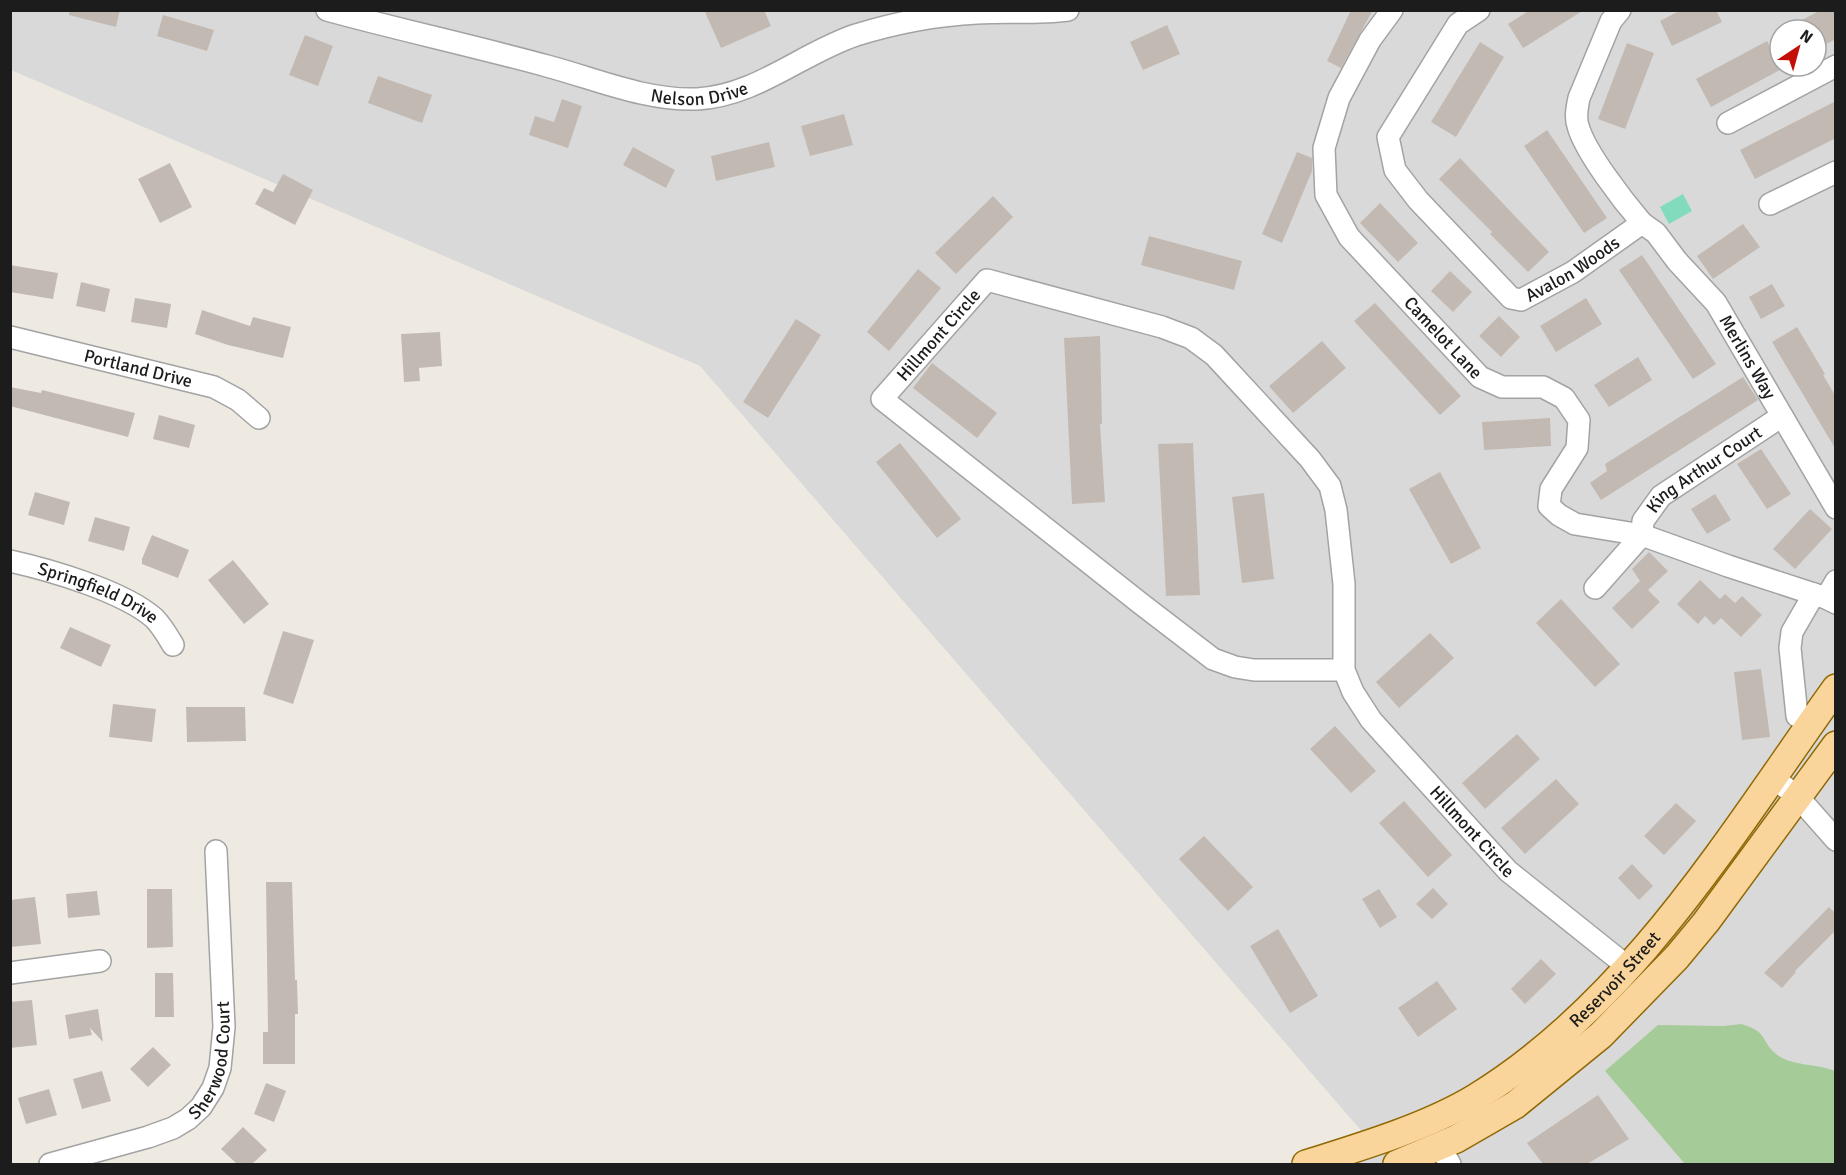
<svg xmlns="http://www.w3.org/2000/svg" width="1846" height="1175" viewBox="0 0 1846 1175" font-family="Signika,sans-serif">
	<style>
		.residential { fill: #dad9d9; fill-rule: evenodd }
		.forest { fill: #a5cc98 }
		.pitch { fill: #82dbbd }
		.building { fill: #c2bab2 }
		.lines { fill: none; stroke-linecap: round; stroke-linejoin: round }
		.minor-casing { stroke: #a3a3a3; stroke-width: 24 }
		.major-casing { stroke: #916904; stroke-width: 30 }
		.minor { stroke: #fff; stroke-width: 21 }
		.major { stroke: #f9d59c; stroke-width: 27 }
		.labels { text-anchor: middle; dominant-baseline: central; stroke-width: 5; stroke-linejoin: round; paint-order: stroke }
		.street-label { font-size: 18px; fill: #1c1c1c; stroke: #fff }
	</style>
	<rect width="100%" height="100%" fill="#eeeae2"/>
	<path class="residential" d="M11,10L1835,11V1164H1358L1371,1142L700,366L11,70ZM1780,30H1816V66H1780Z"/>
	<path class="forest" d="M1741,1024C1769,1032 1759,1039 1776,1054C1793,1067 1817,1063 1835,1071V1164H1685L1605,1071L1658,1025L1724,1026Z"/>
	<polygon class="pitch" points="1683,194 1692,211 1669,224 1660,207"/>
	<g class="building">
		<polygon points="69,10 120,10 116,27 69,15"/>
		<polygon points="704,10 764,10 771,26 721,48"/>
		<polygon points="1351,10 1373,10 1341,68 1327,61"/>
		<polygon points="1530,10 1584,10 1523,48 1508,24"/>
		<polygon points="1681,10 1716,10 1722,22 1672,46 1660,21"/>
		<polygon points="1821,10 1836,10 1836,39 1816,49 1816,30 1783,30"/>
		<polygon points="163,15 214,30 207,51 157,36"/>
		<polygon points="1167,25 1180,54 1143,70 1130,42"/>
		<polygon points="305,35 333,46 318,86 289,75"/>
		<polygon points="1767,41 1782,69 1711,107 1696,79"/>
		<polygon points="1480,42 1504,57 1456,137 1431,122"/>
		<polygon points="1627,43 1654,53 1625,129 1598,119"/>
		<polygon points="378,76 432,95 422,123 368,103"/>
		<polygon points="562,99 582,106 568,148 529,135 535,116 554,122"/>
		<polygon points="1836,101 1836,138 1755,179 1740,150"/>
		<polygon points="844,114 853,145 810,156 801,126"/>
		<polygon points="1547,130 1607,218 1584,233 1524,146"/>
		<polygon points="769,142 775,167 716,181 711,156"/>
		<polygon points="633,147 675,170 666,188 623,165"/>
		<polygon points="1297,152 1312,158 1312,171 1282,243 1262,234"/>
		<polygon points="1460,158 1549,252 1528,272 1490,234 1492,232 1439,179"/>
		<polygon points="170,163 192,207 160,223 138,179"/>
		<polygon points="283,174 313,190 295,225 255,204 264,188 273,192"/>
		<polygon points="993,196 1013,217 956,274 935,253"/>
		<polygon points="1380,203 1418,243 1398,262 1360,223"/>
		<polygon points="1743,224 1760,247 1713,279 1697,256"/>
		<polygon points="1149,236 1242,261 1234,290 1141,265"/>
		<polygon points="1642,255 1716,364 1693,379 1619,270"/>
		<polygon points="10,265 58,273 53,299 10,292"/>
		<polygon points="918,269 941,288 889,351 867,332"/>
		<polygon points="1450,271 1472,292 1453,312 1431,291"/>
		<polygon points="81,282 110,289 105,312 76,306"/>
		<polygon points="1772,284 1785,306 1761,319 1749,297"/>
		<polygon points="135,298 171,304 167,328 131,322"/>
		<polygon points="1586,298 1602,324 1556,352 1540,326"/>
		<polygon points="1375,303 1461,396 1440,415 1354,321"/>
		<polygon points="202,310 250,326 253,317 291,327 283,358 228,345 195,334"/>
		<polygon points="1499,316 1520,337 1501,357 1479,336"/>
		<polygon points="796,319 821,335 768,418 743,402"/>
		<polygon points="1797,327 1825,374 1823,375 1836,397 1836,450 1772,342"/>
		<polygon points="440,332 442,366 419,368 420,381 404,382 401,334"/>
		<polygon points="1100,336 1102,424 1100,424 1105,502 1072,504 1064,338"/>
		<polygon points="1322,341 1346,368 1293,413 1269,386"/>
		<polygon points="1638,357 1652,380 1609,407 1594,385"/>
		<polygon points="932,363 997,413 977,438 913,388"/>
		<polygon points="1743,377 1758,400 1601,500 1590,483 1607,471 1605,464"/>
		<polygon points="10,387 41,393 42,390 135,413 128,437 10,406"/>
		<polygon points="159,415 195,425 189,448 153,439"/>
		<polygon points="1550,418 1551,446 1484,450 1482,422"/>
		<polygon points="900,443 961,519 937,538 876,462"/>
		<polygon points="1193,443 1200,595 1166,596 1158,444"/>
		<polygon points="1761,449 1791,494 1767,509 1737,464"/>
		<polygon points="1440,472 1481,548 1451,564 1409,489"/>
		<polygon points="35,492 70,502 64,525 28,515"/>
		<polygon points="1264,493 1274,579 1242,583 1232,497"/>
		<polygon points="1715,494 1731,520 1707,534 1691,509"/>
		<polygon points="1810,509 1832,529 1795,569 1773,549"/>
		<polygon points="95,517 130,527 124,551 88,541"/>
		<polygon points="152,535 189,550 178,578 142,564 142,559"/>
		<polygon points="1649,552 1668,571 1648,590 1660,602 1632,629 1612,608 1640,581 1632,569"/>
		<polygon points="233,560 269,604 244,624 208,580"/>
		<polygon points="1700,580 1720,599 1725,594 1735,603 1742,596 1762,615 1741,637 1721,618 1714,625 1705,616 1698,624 1677,604"/>
		<polygon points="1561,599 1620,664 1595,687 1536,623"/>
		<polygon points="70,627 111,645 101,667 60,648"/>
		<polygon points="283,631 314,640 293,704 263,694"/>
		<polygon points="1430,633 1454,658 1399,708 1376,682"/>
		<polygon points="1761,669 1770,737 1742,740 1734,672"/>
		<polygon points="113,704 156,709 152,742 109,737"/>
		<polygon points="186,707 245,707 246,741 187,742"/>
		<polygon points="1335,726 1376,771 1351,793 1310,749"/>
		<polygon points="1517,734 1540,759 1485,809 1462,783"/>
		<polygon points="1556,779 1579,804 1525,854 1501,828"/>
		<polygon points="1404,801 1452,855 1428,877 1379,823"/>
		<polygon points="1676,803 1696,821 1664,855 1644,836"/>
		<polygon points="1204,836 1253,887 1228,911 1179,859"/>
		<polygon points="1632,864 1653,886 1639,900 1618,878"/>
		<polygon points="266,882 292,882 295,980 297,980 298,1014 295,1014 295,1064 263,1064 263,1032 268,1032"/>
		<polygon points="1433,888 1448,904 1432,919 1416,904"/>
		<polygon points="147,889 172,889 173,947 147,948"/>
		<polygon points="1379,889 1397,917 1380,928 1362,899"/>
		<polygon points="97,891 100,915 68,918 66,894"/>
		<polygon points="35,897 41,944 10,947 10,900"/>
		<polygon points="1829,907 1836,914 1836,930 1795,971 1796,972 1782,988 1764,973"/>
		<polygon points="1278,929 1318,996 1290,1013 1250,946"/>
		<polygon points="1541,959 1556,974 1525,1004 1511,989"/>
		<polygon points="155,973 173,973 174,1017 155,1017"/>
		<polygon points="1437,981 1457,1009 1418,1037 1398,1008"/>
		<polygon points="32,1000 37,1045 10,1048 10,1002"/>
		<polygon points="98,1009 103,1042 90,1028 92,1035 69,1039 65,1015"/>
		<polygon points="153,1047 171,1065 148,1087 130,1069"/>
		<polygon points="102,1071 111,1101 82,1109 73,1079"/>
		<polygon points="266,1083 286,1091 274,1122 254,1114"/>
		<polygon points="49,1089 57,1115 26,1124 18,1098"/>
		<polygon points="1598,1095 1629,1139 1587,1164 1543,1164 1527,1143"/>
		<polygon points="243,1127 267,1150 252,1164 237,1164 221,1149"/>
	</g>
	<g class="lines">
		<g class="minor-casing">
			<g id="minor">
				<path id="s1" d="M327,10C400,30 474,46 547,66C596,79 646,101 697,99C756,96 802,53 856,35C895,23 936,15 977,13C1007,11 1037,14 1068,10"/>
				<path id="s2" d="M1392,10L1370,40L1339,98L1324,148L1326,195L1349,237L1480,377L1502,387H1543L1564,398L1579,420L1577,448L1551,489L1549,506L1559,515L1575,524L1642,535L1728,566L1826,598L1836,603"/>
				<path id="s3" d="M1479,10L1458,24L1388,137L1395,170L1418,200L1511,298L1521,300L1573,272L1642,223C1624,202 1585,152 1578,126C1575,117 1577,108 1579,98L1611,21L1620,10"/>
				<polyline points="1728,123 1836,66"/>
				<polyline points="1770,204 1836,172"/>
				<path id="s4" d="M1642,223L1656,233L1677,261L1716,303L1836,508"/>
				<path id="s5" d="M10,337L214,387L238,400L259,418"/>
				<path id="s6" d="M10,561C50,570 123,591 154,618C162,626 167,635 173,645"/>
				<path id="s7" d="M1595,588L1642,535L1643,521L1661,496L1782,416"/>
				<polyline points="1826,598 1836,581"/>
				<path id="s8" d="M1344,670H1254L1235,667L1213,659L1140,603L882,399L987,280L1162,327L1191,338L1214,355L1310,459L1330,486L1336,510L1344,584V670L1353,692L1371,720L1508,871L1628,967"/>
				<polyline points="1797,716 1790,648 1792,632 1814,594"/>
				<polyline points="1772,777 1798,797 1836,840"/>
				<polyline points="10,973 100,961"/>
				<polyline points="1440,1147 1450,1164"/>
				<path id="s9" d="M50,1164L148,1137L173,1128L188,1119L201,1107L213,1088L220,1068L224,1027L216,851"/>
			</g>
		</g>
		<g class="major-casing">
			<g id="major">
				<path id="s10" d="M1306,1164C1360,1147 1427,1127 1475,1098C1632,1002 1731,834 1836,688"/>
				<polyline points="1397,1164 1456,1139 1515,1105 1601,1035 1677,957 1706,922 1836,745"/>
			</g>
		</g>
		<use href="#minor" class="minor"/>
		<use href="#major" class="major"/>
	</g>
	<g class="labels">
		<g class="street-label">
			<text stroke="none"><textPath href="#s1" startOffset="384">Nelson Drive</textPath></text>
			<text stroke="none"><textPath href="#s3" startOffset="435">Avalon Woods</textPath></text>
			<text stroke="none"><textPath href="#s8" startOffset="639">Hillmont Circle</textPath></text>
			<text stroke="none"><textPath href="#s2" startOffset="388">Camelot Lane</textPath></text>
			<text stroke="none"><textPath href="#s4" startOffset="172">Merlins Way</textPath></text>
			<text stroke="none"><textPath href="#s5" startOffset="132">Portland Drive</textPath></text>
			<text stroke="none"><textPath href="#s7" startOffset="166">King Arthur Court</textPath></text>
			<text stroke="none"><textPath href="#s6" startOffset="94">Springfield Drive</textPath></text>
			<text stroke="none"><textPath href="#s8" startOffset="1521">Hillmont Circle</textPath></text>
			<text stroke="none"><textPath href="#s10" startOffset="366">Reservoir Street</textPath></text>
			<text stroke="none"><textPath href="#s9" startOffset="212">Sherwood Court</textPath></text>
		</g>
	</g>
	<rect width="1846" height="1175" fill="none" stroke="#1c1c1c" stroke-width="24"/>
	<g transform="translate(1798 48) rotate(36)"><circle r="28" fill="#ffffff" stroke="#a4a4a4" stroke-width="1.5"/>
	<path d="M0-4.5L10 22L0 15L-10 22Z" fill="#c30f06"/>
	<text y="-9" font-size="16" font-weight="bold" text-anchor="middle" fill="#1c1c1c">N</text>
	</g>
</svg>
